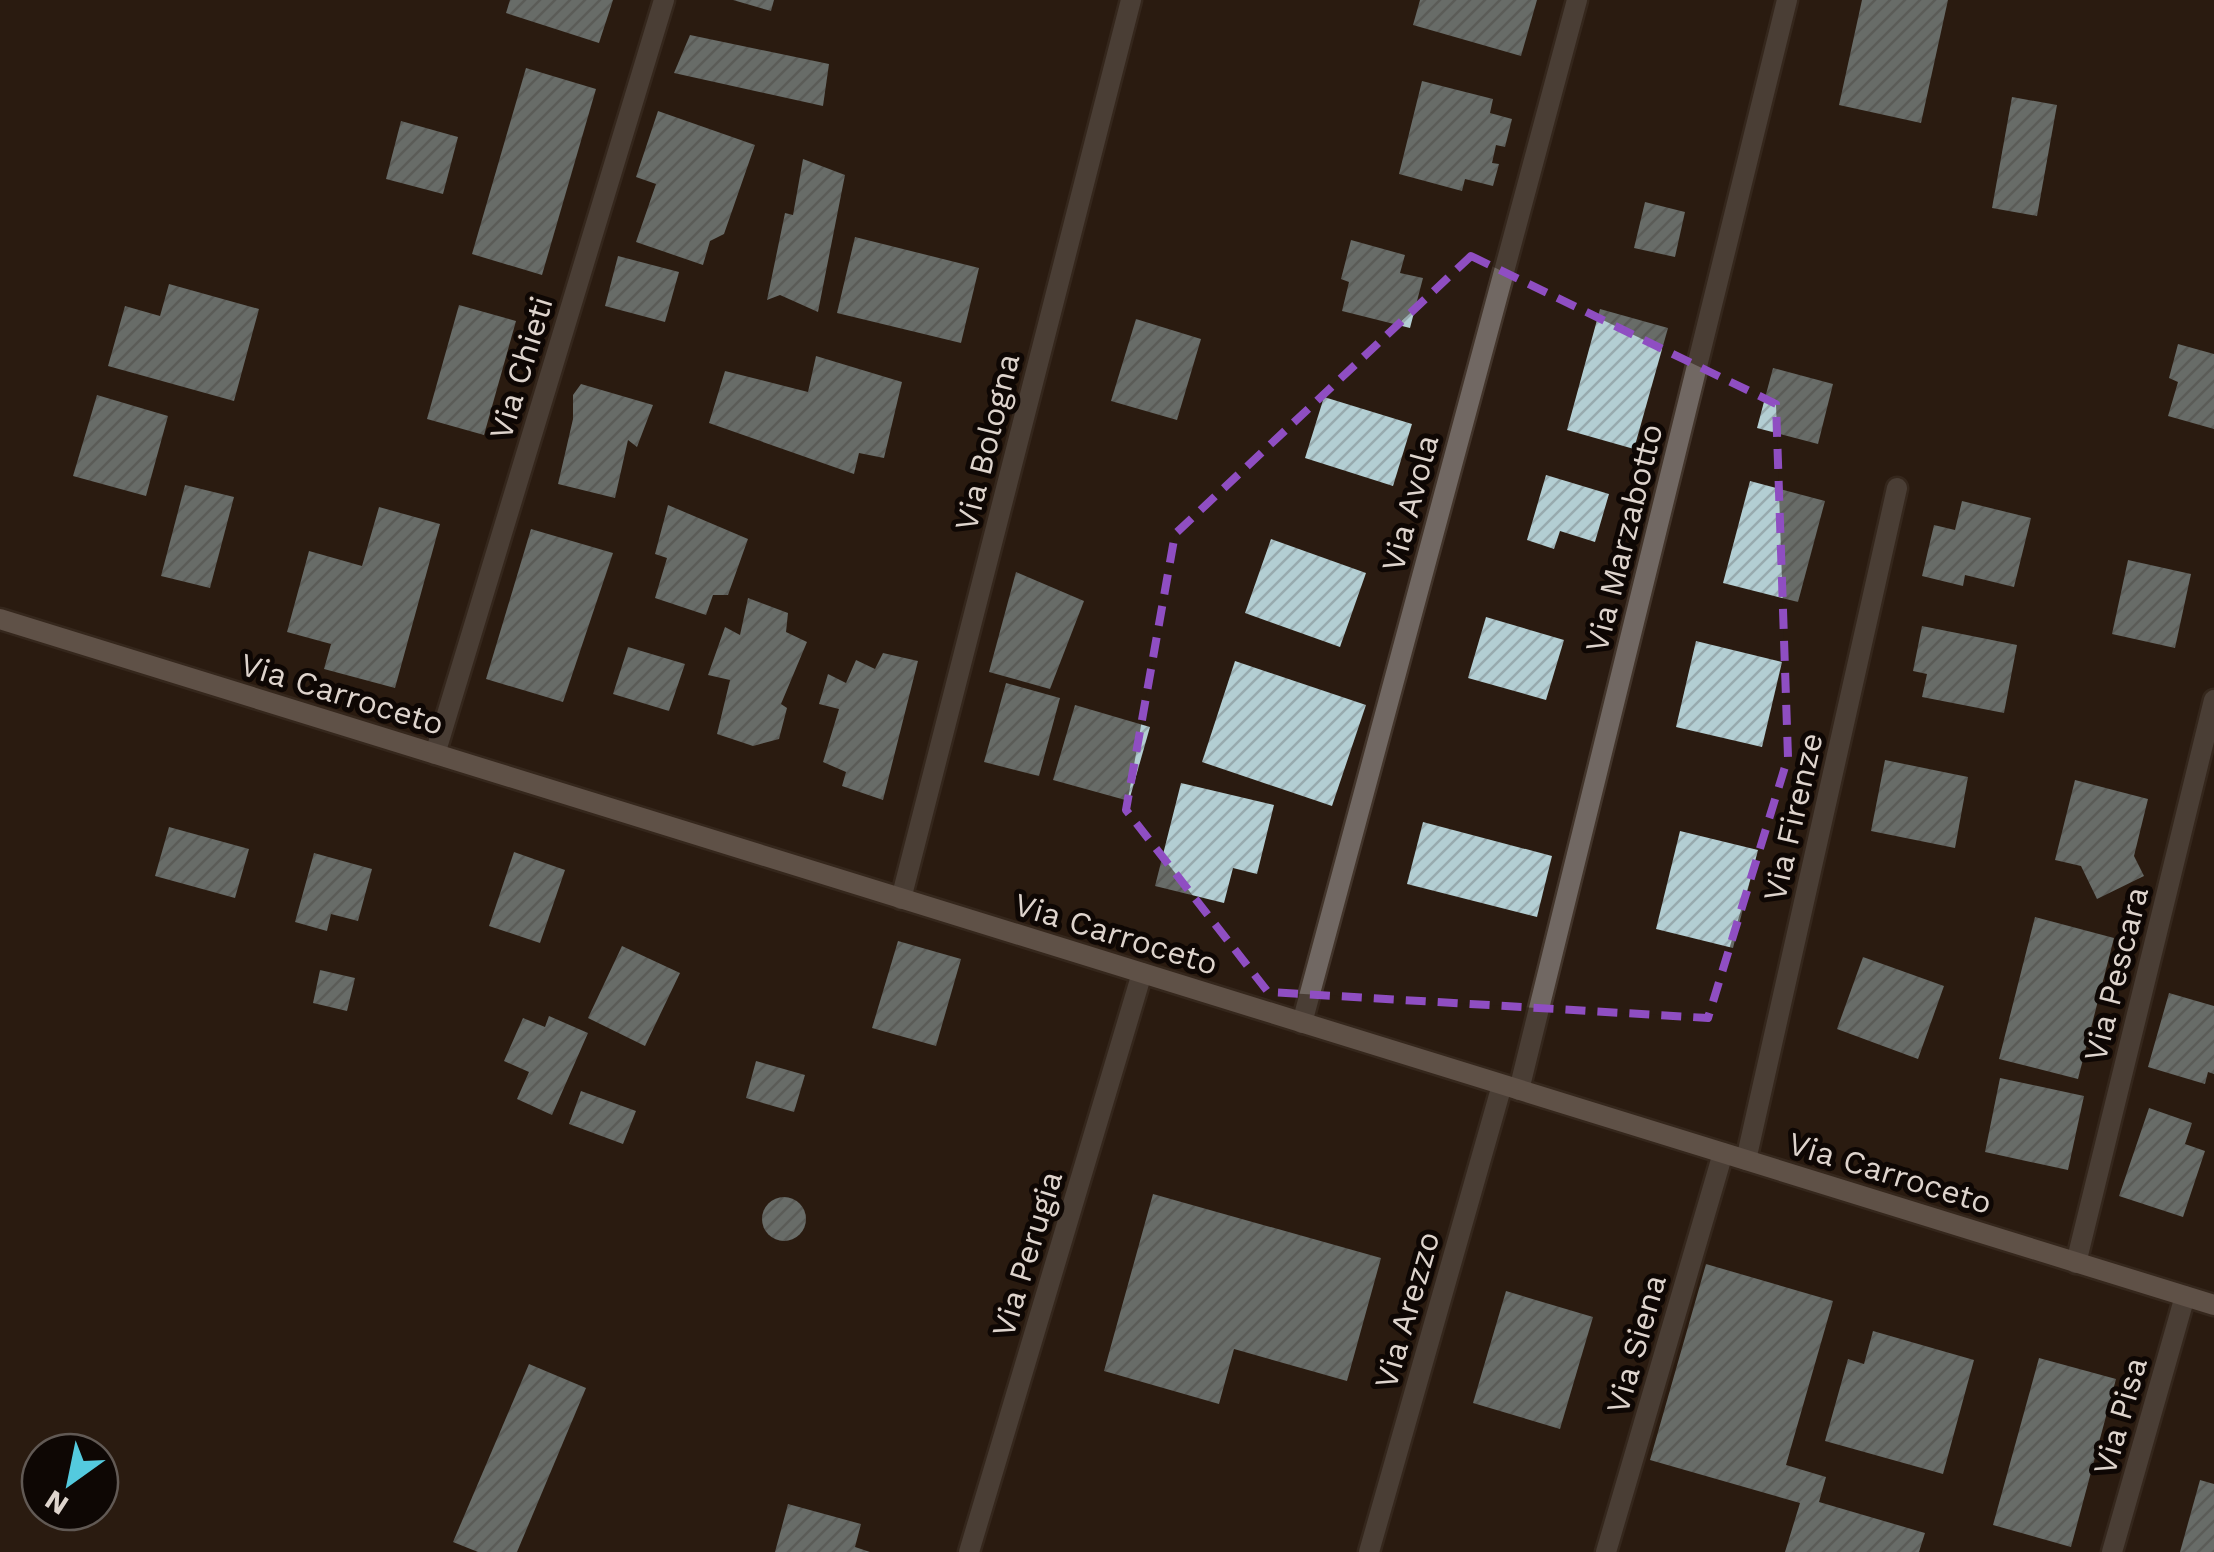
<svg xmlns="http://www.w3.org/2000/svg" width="2214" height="1552" viewBox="0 0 2214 1552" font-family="'Work Sans',sans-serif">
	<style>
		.building { fill: url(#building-hatch) }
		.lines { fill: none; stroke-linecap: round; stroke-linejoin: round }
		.street-casing { stroke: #43352b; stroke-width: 25 }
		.secondary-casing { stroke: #43352b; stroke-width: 25 }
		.street { stroke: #716863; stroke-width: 20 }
		.secondary { stroke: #a0928a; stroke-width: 20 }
		.marked { fill: none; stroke: #8f4ec2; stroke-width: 8; stroke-dasharray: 20 12; stroke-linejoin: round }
		.labels { text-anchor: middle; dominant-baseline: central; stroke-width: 10; stroke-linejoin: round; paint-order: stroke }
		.street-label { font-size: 32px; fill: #ded4cd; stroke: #0e0704 }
	</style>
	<defs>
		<pattern id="building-hatch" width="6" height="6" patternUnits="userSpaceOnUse" patternTransform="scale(2.5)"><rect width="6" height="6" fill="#b3ced3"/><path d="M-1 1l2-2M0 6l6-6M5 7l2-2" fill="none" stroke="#97aaae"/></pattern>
	</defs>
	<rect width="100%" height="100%" fill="#2a1b11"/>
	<g class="building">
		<polygon points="510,0 613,0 599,43 506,13"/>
		<polygon points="733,0 774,0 771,11"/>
		<polygon points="1420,0 1537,0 1521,56 1413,25"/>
		<polygon points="1862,0 1948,0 1921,123 1839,105"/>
		<polygon points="690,35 829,64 823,106 674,73"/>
		<polygon points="526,68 596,89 542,275 472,254"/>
		<polygon points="1422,81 1493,99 1490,113 1512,119 1505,147 1496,145 1492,163 1499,164 1493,186 1465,179 1462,191 1399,174"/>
		<polygon points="2012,97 2057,105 2037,216 1992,208"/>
		<polygon points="658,111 755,145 724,234 710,241 703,265 636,242 656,184 636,177"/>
		<polygon points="401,121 458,137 443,194 386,179"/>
		<polygon points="803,159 845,175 818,312 780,295 767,300 785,213 793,215"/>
		<polygon points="1645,202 1685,212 1675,257 1634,248"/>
		<polygon points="855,237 979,268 961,343 837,313"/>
		<polygon points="1351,240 1405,255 1400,273 1423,278 1410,328 1342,311 1349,282 1341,279"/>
		<polygon points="618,256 679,272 665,322 605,306"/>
		<polygon points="169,284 259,309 234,401 108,366 125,306 160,316"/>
		<polygon points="459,305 516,321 484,435 427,419"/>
		<polygon points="1600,309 1668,328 1634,449 1567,430"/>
		<polygon points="1136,319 1201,339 1177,420 1111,401"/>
		<polygon points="2178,344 2214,354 2214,429 2168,416 2178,382 2169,378"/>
		<polygon points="816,356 902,382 884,458 859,453 854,474 709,423 725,371 808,392"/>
		<polygon points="1773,368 1833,384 1818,444 1757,428"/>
		<polygon points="581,384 653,405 637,447 628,440 615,498 558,484 573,419 573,395"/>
		<polygon points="97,395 168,416 146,496 73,476"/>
		<polygon points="1324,397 1412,424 1393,486 1305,458"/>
		<polygon points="1546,475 1609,494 1595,542 1560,531 1554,549 1527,540"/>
		<polygon points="1750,481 1825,501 1798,602 1723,583"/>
		<polygon points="185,485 234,497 210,588 161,576"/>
		<polygon points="1962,501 2031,518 2014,587 1965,575 1963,586 1922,576 1934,525 1955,530"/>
		<polygon points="668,505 748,539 728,595 713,595 706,615 655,598 667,558 655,554"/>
		<polygon points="379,507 440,524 395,688 324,669 331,644 287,632 309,551 362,566"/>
		<polygon points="531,529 613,553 563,702 486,679"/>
		<polygon points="1271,539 1366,573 1340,647 1245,613"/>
		<polygon points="2128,560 2191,574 2175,648 2112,634"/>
		<polygon points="1016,572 1084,601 1050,689 989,672"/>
		<polygon points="748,598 788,613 786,632 807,642 781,704 787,708 779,739 753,746 717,734 730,680 708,675 725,627 740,635"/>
		<polygon points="1486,617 1564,640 1546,700 1468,678"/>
		<polygon points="1922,626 2017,645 2004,713 1922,697 1927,674 1913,671"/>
		<polygon points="1696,641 1782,662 1762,747 1676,727"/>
		<polygon points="628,647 685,664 669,711 613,694"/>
		<polygon points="883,653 918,661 883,800 842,786 846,772 823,762 839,709 819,704 828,674 846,683 856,660 875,669"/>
		<polygon points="1235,661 1366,705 1332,806 1202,762"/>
		<polygon points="1006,683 1060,698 1039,776 984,762"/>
		<polygon points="1075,705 1150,727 1129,801 1053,780"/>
		<polygon points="1885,760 1968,777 1955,848 1871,831"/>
		<polygon points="2075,780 2148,799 2134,856 2144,876 2097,899 2081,866 2055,860"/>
		<polygon points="1181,783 1274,805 1257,874 1233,868 1224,903 1155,886"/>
		<polygon points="1423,822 1552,856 1537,917 1407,884"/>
		<polygon points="169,827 249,849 235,898 155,876"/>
		<polygon points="1680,831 1758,850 1733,948 1656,929"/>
		<polygon points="514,852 565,870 540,943 489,926"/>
		<polygon points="314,853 372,869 358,921 331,914 327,931 295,922"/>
		<polygon points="2035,917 2114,938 2078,1079 1999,1059"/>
		<polygon points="898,941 961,959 936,1046 872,1028"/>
		<polygon points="622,946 680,973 645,1046 588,1018"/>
		<polygon points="1863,957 1944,986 1918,1059 1837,1029"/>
		<polygon points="320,970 355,978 347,1011 313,1003"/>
		<polygon points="2169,993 2214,1006 2214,1074 2208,1072 2205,1084 2148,1067"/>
		<polygon points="549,1016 588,1033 552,1115 517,1099 529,1072 504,1061 523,1018 545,1027"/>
		<polygon points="756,1061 805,1075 794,1112 746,1098"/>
		<polygon points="2000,1078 2084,1096 2068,1170 1985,1152"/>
		<polygon points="581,1091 636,1111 623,1144 569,1124"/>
		<polygon points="2149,1108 2192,1123 2185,1144 2205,1151 2183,1217 2119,1196"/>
		<polygon points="1153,1194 1381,1258 1347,1381 1234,1349 1219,1404 1104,1371"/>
		<circle cx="784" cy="1219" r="22"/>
		<polygon points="1706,1264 1833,1301 1786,1465 1826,1477 1819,1502 1925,1533 1919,1552 1785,1552 1800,1503 1650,1460"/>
		<polygon points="1506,1291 1593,1317 1560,1429 1473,1403"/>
		<polygon points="1873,1331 1974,1360 1943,1474 1825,1441 1848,1359 1864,1364"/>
		<polygon points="2039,1358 2116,1379 2071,1547 1993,1525"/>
		<polygon points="529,1364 586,1388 517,1552 478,1552 453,1542"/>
		<polygon points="2200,1480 2214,1484 2214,1552 2180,1552"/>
		<polygon points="788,1504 861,1524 855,1547 870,1552 775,1552"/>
	</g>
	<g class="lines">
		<g class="street-casing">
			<g id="street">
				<polyline points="435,754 664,0"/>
				<polyline points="901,899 1131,0"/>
				<polyline points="1302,1023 1577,0"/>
				<polyline points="1519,1090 1787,0"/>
				<polyline points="1746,1160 1897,488"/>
				<polyline points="2076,1263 2214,700"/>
				<polyline points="969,1552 1142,973"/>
				<polyline points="1369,1552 1502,1085"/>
				<polyline points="1606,1552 1723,1153"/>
				<polyline points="2112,1552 2185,1296"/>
			</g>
		</g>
		<g class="secondary-casing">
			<polyline id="secondary" points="0,619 2214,1305"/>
		</g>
		<use href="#street" class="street"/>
		<use href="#secondary" class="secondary"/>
	</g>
	<path d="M0 0H2214V1552H0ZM1471,256L1776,404L1788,757L1708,1018L1268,992L1126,810L1175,534Z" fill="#2a1b11" fill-opacity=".55" fill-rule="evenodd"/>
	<path class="marked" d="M1471,256L1776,404L1788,757L1708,1018L1268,992L1126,810L1175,534Z"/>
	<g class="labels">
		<g class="street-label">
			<text transform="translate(521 368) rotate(-73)">Via Chieti</text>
			<text transform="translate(987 442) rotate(-76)">Via Bologna</text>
			<text transform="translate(1410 503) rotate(-75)">Via Avola</text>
			<text transform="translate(1624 538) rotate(-76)">Via Marzabotto</text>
			<text transform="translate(342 694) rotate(17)">Via Carroceto</text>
			<text transform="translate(1793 817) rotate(-77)">Via Firenze</text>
			<text transform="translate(1116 934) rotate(17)">Via Carroceto</text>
			<text transform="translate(2116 974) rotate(-76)">Via Pescara</text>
			<text transform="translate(1890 1173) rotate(17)">Via Carroceto</text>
			<text transform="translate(1027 1254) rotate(-73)">Via Perugia</text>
			<text transform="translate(1407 1310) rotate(-74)">Via Arezzo</text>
			<text transform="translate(1636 1344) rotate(-74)">Via Siena</text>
			<text transform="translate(2120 1416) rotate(-74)">Via Pisa</text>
		</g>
	</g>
	<g transform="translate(70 1482) rotate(213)"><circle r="48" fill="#0e0704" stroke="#615954" stroke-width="2.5"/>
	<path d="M0-8L18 38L0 25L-18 38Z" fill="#54cade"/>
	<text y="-15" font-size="28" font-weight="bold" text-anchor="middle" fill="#ded4cd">N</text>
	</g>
</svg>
